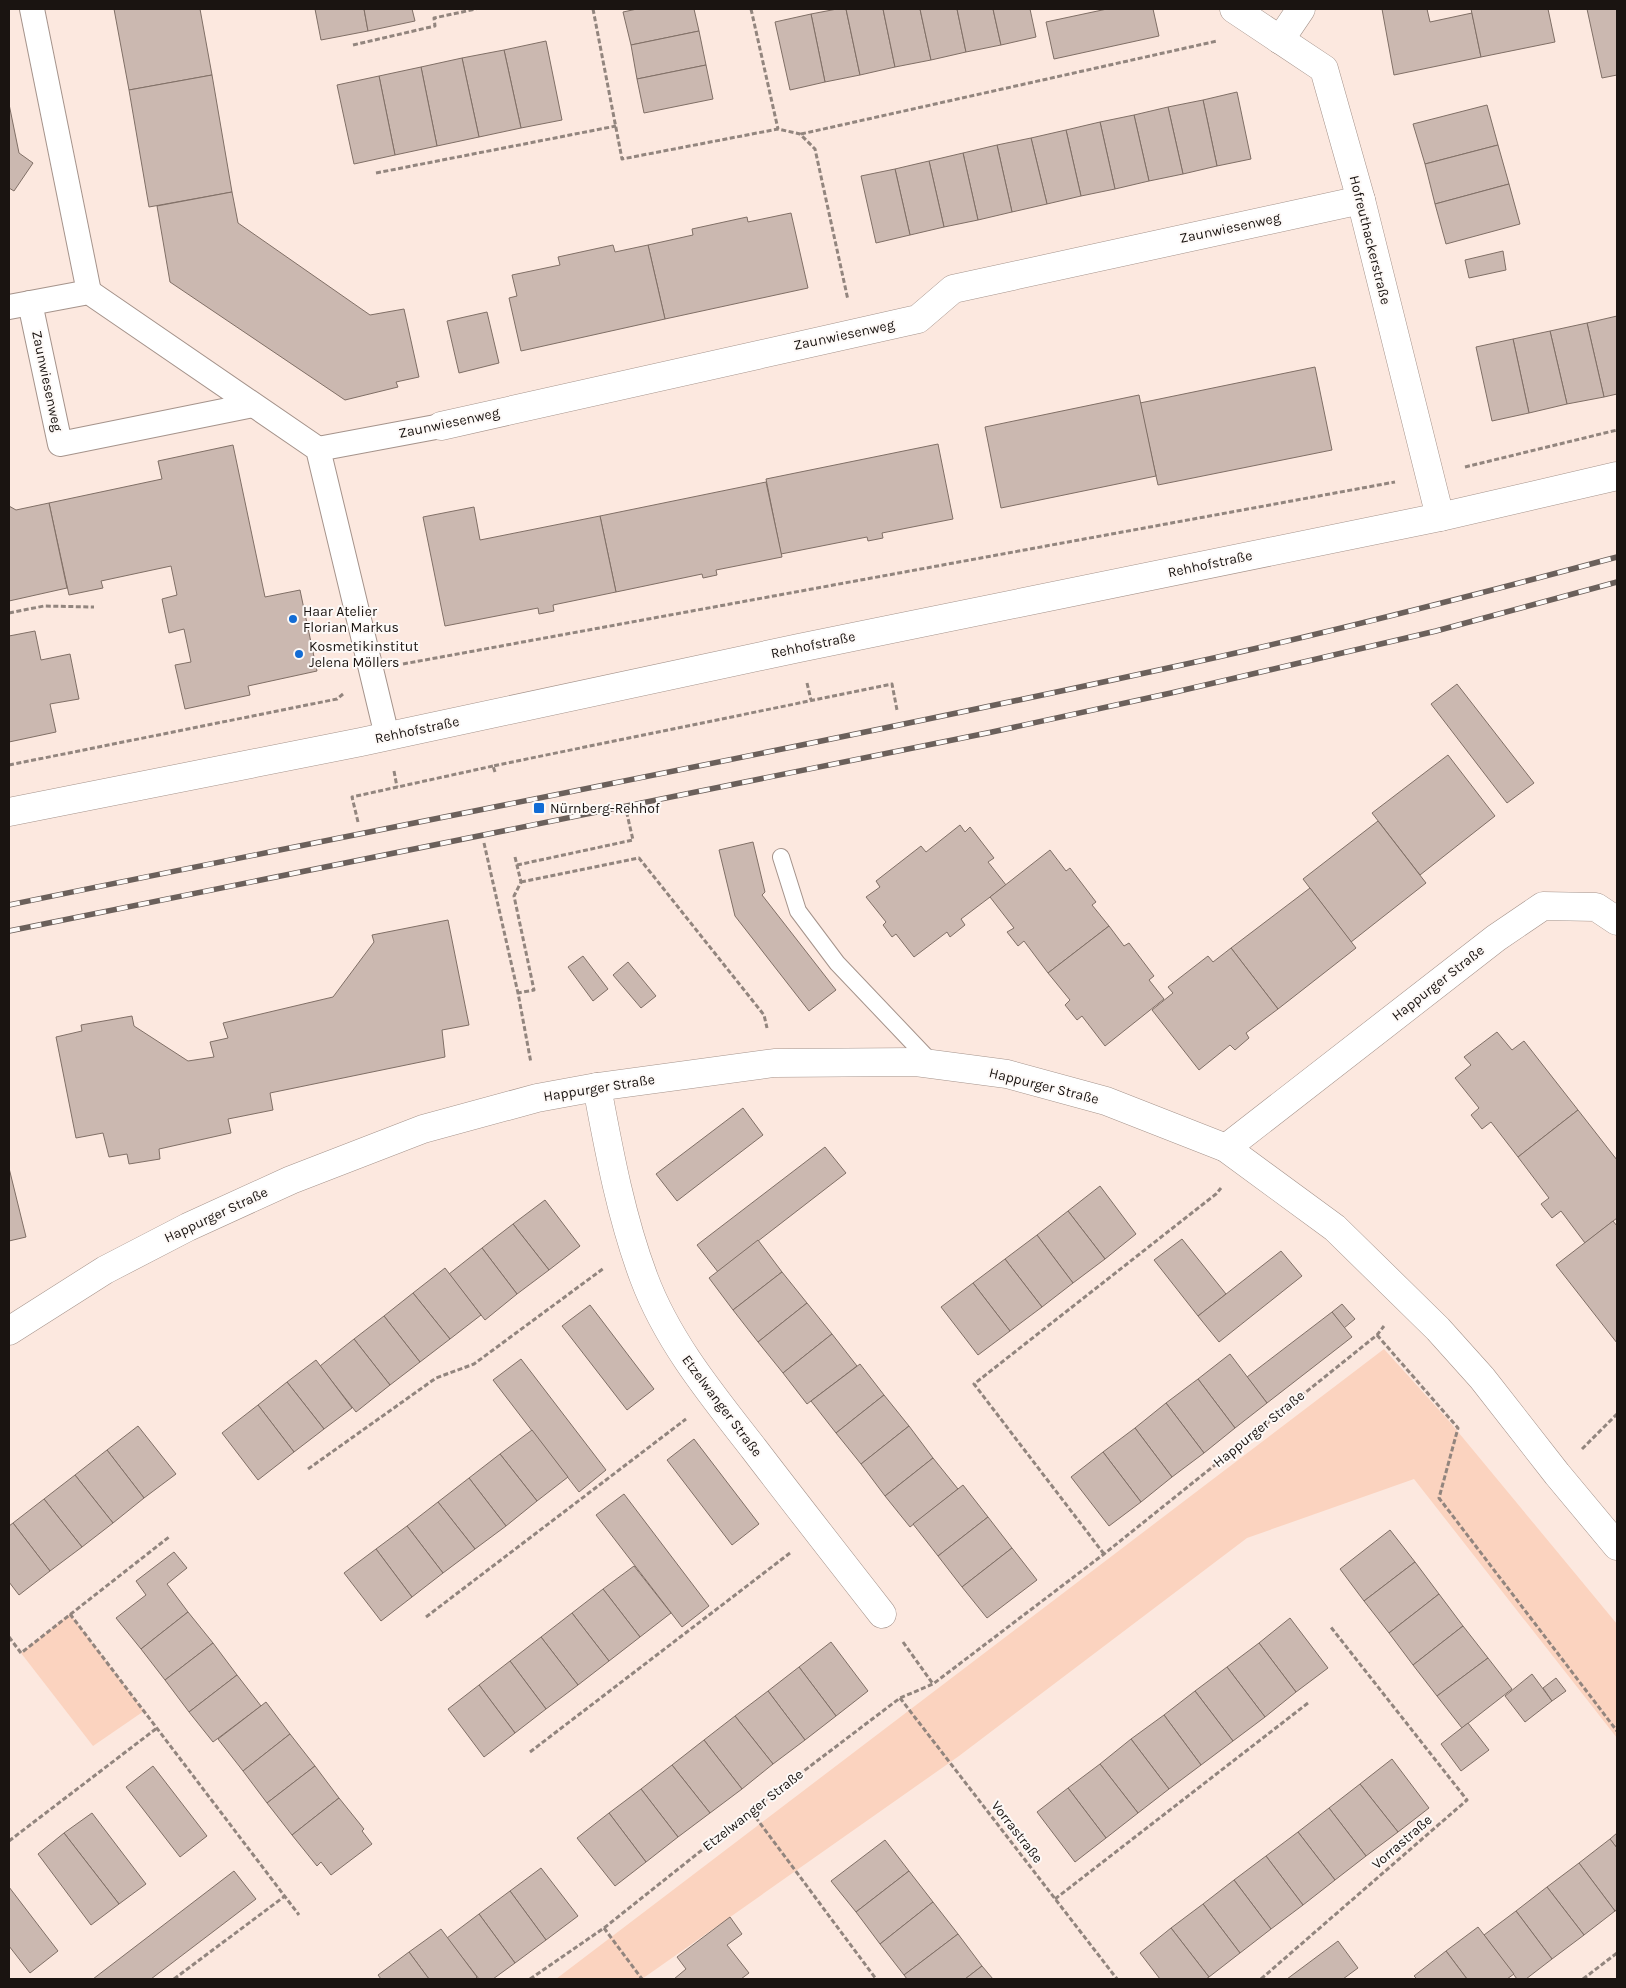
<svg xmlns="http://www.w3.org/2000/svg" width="1626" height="1988" viewBox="0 0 1626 1988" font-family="Karla,sans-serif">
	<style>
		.green { fill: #fbd3bf }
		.building { fill: #cbb8b0; stroke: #806f66 }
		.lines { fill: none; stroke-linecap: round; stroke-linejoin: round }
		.service-casing { stroke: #a5938b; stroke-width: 18 }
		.pedestrian-casing { stroke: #a5938b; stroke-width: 26 }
		.minor-casing { stroke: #a5938b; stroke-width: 29 }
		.path { stroke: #92857e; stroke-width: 3; stroke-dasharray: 5 2.5; stroke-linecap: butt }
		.service { stroke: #fff; stroke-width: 16 }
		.pedestrian { stroke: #fff; stroke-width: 24 }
		.minor { stroke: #fff; stroke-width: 28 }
		.rail-casing { stroke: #6b605b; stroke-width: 5.5 }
		.rail { stroke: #fdf9f7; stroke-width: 4; stroke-dasharray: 11; stroke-linecap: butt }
		.poi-dot { fill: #126cd5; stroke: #fdf9f7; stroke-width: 2 }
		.labels { text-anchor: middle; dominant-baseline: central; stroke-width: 4; stroke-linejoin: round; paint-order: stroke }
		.street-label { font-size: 14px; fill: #1a1411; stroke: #fdf9f7 }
		.poi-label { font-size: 14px; fill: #1a1411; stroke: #fdf9f7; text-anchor: start }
	</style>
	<rect width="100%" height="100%" fill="#fce8df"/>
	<g class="green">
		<polygon points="1384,1349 1449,1421 1617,1624 1617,1738 1414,1479 1247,1538 959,1756 642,1979 556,1979"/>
		<polygon points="70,1614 144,1711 93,1746 21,1653"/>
	</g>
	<g class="building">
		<polygon points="114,9 200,9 212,75 129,90"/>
		<polygon points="315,9 364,9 368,31 321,40"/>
		<polygon points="364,9 412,9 415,21 368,31"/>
		<polygon points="637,9 694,9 699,31 631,45 623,12"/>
		<polygon points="837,9 846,9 860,75 825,82 811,14"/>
		<polygon points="846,9 883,9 895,67 860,75"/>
		<polygon points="883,9 920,9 931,60 895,67"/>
		<polygon points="920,9 957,9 966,52 931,60"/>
		<polygon points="957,9 993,9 1001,45 966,52"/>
		<polygon points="993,9 1030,9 1036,37 1001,45"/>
		<polygon points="1107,9 1153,9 1159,36 1054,59 1046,22"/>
		<polygon points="1382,9 1427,9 1430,22 1472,13 1481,57 1394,75"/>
		<polygon points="1471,9 1548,9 1555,42 1481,57"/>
		<polygon points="1587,9 1617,9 1617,75 1602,78"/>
		<polygon points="811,14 825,82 790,90 775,22"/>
		<polygon points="699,31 706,65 637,79 631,45"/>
		<polygon points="546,41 562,120 521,128 504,50"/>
		<polygon points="504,50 521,128 479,137 462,58"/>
		<polygon points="462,58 479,137 437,146 421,67"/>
		<polygon points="706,65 713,99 644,113 637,79"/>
		<polygon points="421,67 437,146 395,155 379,76"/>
		<polygon points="212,75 232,192 149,207 129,90"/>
		<polygon points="379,76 395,155 354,164 337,85"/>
		<polygon points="1237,92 1251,159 1217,166 1203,100"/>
		<polygon points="1203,100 1217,166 1183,174 1168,107"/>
		<polygon points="9,104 19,153 33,163 14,191 9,188"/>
		<polygon points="1487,105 1498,145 1425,164 1413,124"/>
		<polygon points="1168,107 1183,174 1149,181 1134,115"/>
		<polygon points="1134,115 1149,181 1115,189 1100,122"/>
		<polygon points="1100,122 1115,189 1081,196 1066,130"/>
		<polygon points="1066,130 1081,196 1047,204 1031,138"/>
		<polygon points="1031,138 1047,204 1012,212 997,145"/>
		<polygon points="997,145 1012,212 978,220 963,153"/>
		<polygon points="1498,145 1509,184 1435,204 1425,164"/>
		<polygon points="963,153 978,220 944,227 929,161"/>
		<polygon points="929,161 944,227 910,235 895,169"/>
		<polygon points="895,169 910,235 876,243 861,176"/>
		<polygon points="1509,184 1520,224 1446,244 1435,204"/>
		<polygon points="232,192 238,223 370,315 404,309 419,377 396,382 398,387 345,400 170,282 157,206"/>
		<polygon points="791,213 808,288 665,319 648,245 693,235 692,229 747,217 748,222"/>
		<polygon points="613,245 615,252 648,245 665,319 521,351 509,298 517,296 512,275 560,265 558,257"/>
		<polygon points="1503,251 1506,270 1469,278 1465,260"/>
		<polygon points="487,312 499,363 459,373 447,321"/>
		<polygon points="1617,316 1617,394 1604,397 1587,323"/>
		<polygon points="1587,323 1604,397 1567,404 1550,331"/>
		<polygon points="1550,331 1567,404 1529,413 1513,339"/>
		<polygon points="1513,339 1529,413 1492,421 1476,347"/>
		<polygon points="1315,367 1332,450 1158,485 1140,403"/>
		<polygon points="1139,395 1156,476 1001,508 985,427"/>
		<polygon points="938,444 953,519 882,533 883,538 868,541 867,537 781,554 766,479"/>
		<polygon points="233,445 265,597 300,590 317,671 248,686 250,695 185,709 175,665 191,662 184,629 169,633 162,599 177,595 171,566 101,581 103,588 69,595 49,503 162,479 158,461"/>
		<polygon points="766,482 782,557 716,570 717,575 703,578 702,574 616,592 600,516"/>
		<polygon points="49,503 67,588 9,601 9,506 16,510"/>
		<polygon points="474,507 480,540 600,516 616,592 553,605 554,611 539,614 538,608 445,626 423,517"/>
		<polygon points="35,631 41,660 70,654 79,699 50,704 56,732 9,742 9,636"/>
		<polygon points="1457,684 1534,783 1507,803 1431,704"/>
		<polygon points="1448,755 1495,816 1420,875 1372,813"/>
		<polygon points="1378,821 1426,883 1351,942 1303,879"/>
		<polygon points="960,825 965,832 970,827 994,858 988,862 1006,885 961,919 965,925 950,937 947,932 914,957 896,934 892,937 883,925 886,922 866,897 880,887 876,881 921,846 926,852"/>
		<polygon points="753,842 765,892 762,895 836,990 809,1011 735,916 719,850"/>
		<polygon points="1050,850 1066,871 1070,868 1096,902 1092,905 1109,926 1048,973 1024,941 1018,946 1007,932 1014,928 990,897"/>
		<polygon points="1310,888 1356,948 1278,1009 1231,948"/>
		<polygon points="448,920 469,1025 442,1030 445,1057 270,1093 273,1110 228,1119 231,1133 159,1149 160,1159 129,1164 127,1154 109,1157 103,1133 76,1138 56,1037 82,1031 81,1025 132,1016 134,1026 188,1061 214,1057 210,1042 228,1038 223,1023 333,997 374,942 372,935"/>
		<polygon points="1109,926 1124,946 1129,943 1154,976 1149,980 1164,999 1105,1046 1082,1016 1077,1020 1065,1005 1070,1000 1048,973"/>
		<polygon points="1231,948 1278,1009 1246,1033 1249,1038 1235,1050 1230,1045 1199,1070 1152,1010 1173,993 1168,987 1208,956 1213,962"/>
		<polygon points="583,956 608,989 593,1001 568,967"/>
		<polygon points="628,962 656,996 641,1008 613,975"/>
		<polygon points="1497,1032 1512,1050 1524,1041 1578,1110 1518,1157 1491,1122 1482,1129 1471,1115 1479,1108 1455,1078 1471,1065 1464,1057"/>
		<polygon points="743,1108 763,1135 677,1201 656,1174"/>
		<polygon points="1578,1110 1617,1160 1617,1218 1585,1243 1561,1211 1552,1218 1541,1204 1549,1198 1518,1157"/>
		<polygon points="825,1147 846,1173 718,1272 697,1245"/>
		<polygon points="9,1168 26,1237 9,1241"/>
		<polygon points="1100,1186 1136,1234 1105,1259 1068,1211"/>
		<polygon points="545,1200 580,1246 549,1270 513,1224"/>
		<polygon points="1068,1211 1105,1259 1073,1283 1037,1235"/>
		<polygon points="1613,1221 1617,1226 1617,1343 1556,1265"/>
		<polygon points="513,1224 549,1270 517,1294 482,1248"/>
		<polygon points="1037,1235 1073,1283 1042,1307 1005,1259"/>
		<polygon points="1182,1239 1226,1294 1198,1316 1154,1260"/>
		<polygon points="758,1240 782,1272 733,1310 709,1278"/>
		<polygon points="482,1248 517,1294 485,1320 449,1274"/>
		<polygon points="1281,1251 1302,1276 1219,1342 1198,1316"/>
		<polygon points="1005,1259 1042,1307 1010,1331 973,1283"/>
		<polygon points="445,1268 481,1315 450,1339 413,1293"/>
		<polygon points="782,1272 807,1303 758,1342 733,1310"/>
		<polygon points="973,1283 1010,1331 978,1355 941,1307"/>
		<polygon points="413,1293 450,1339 420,1362 384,1316"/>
		<polygon points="807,1303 832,1334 783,1373 758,1342"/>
		<polygon points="1342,1304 1355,1319 1344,1328 1332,1312"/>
		<polygon points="590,1305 654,1389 627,1410 562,1326"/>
		<polygon points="1332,1312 1352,1337 1267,1403 1247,1377"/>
		<polygon points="384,1316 420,1362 390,1385 354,1339"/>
		<polygon points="832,1334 857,1366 807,1404 783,1373"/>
		<polygon points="354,1339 390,1385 356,1412 320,1366"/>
		<polygon points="1230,1354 1267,1403 1235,1428 1198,1379"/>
		<polygon points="521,1359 606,1470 579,1492 493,1380"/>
		<polygon points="316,1360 352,1408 324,1429 287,1382"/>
		<polygon points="860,1364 884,1395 836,1433 811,1401"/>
		<polygon points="1198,1379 1235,1428 1204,1453 1166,1403"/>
		<polygon points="287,1382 324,1429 294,1452 258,1405"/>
		<polygon points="884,1395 909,1426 861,1464 836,1433"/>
		<polygon points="1166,1403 1204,1453 1172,1477 1135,1428"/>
		<polygon points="258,1405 294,1452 258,1480 222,1433"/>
		<polygon points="138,1426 176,1474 144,1498 107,1450"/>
		<polygon points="909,1426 933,1458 885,1496 861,1464"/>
		<polygon points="1135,1428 1172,1477 1141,1502 1103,1452"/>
		<polygon points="532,1430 568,1477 537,1501 500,1454"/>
		<polygon points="694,1439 759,1524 732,1545 667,1460"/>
		<polygon points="107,1450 144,1498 113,1523 75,1475"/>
		<polygon points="1103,1452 1141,1502 1109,1526 1071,1477"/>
		<polygon points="500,1454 537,1501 506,1526 469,1478"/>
		<polygon points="933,1458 958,1489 910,1527 885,1496"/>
		<polygon points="75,1475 113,1523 82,1547 44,1499"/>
		<polygon points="469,1478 506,1526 475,1549 438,1502"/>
		<polygon points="963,1485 988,1517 938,1556 913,1524"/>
		<polygon points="624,1494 709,1606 682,1627 596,1515"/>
		<polygon points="44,1499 82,1547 50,1571 13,1523"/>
		<polygon points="438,1502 475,1549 443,1573 407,1526"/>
		<polygon points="988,1517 1012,1548 962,1587 938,1556"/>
		<polygon points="13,1523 50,1571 19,1595 9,1582 9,1526"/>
		<polygon points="407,1526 443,1573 412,1597 376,1549"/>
		<polygon points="1390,1530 1415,1562 1364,1601 1340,1569"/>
		<polygon points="1012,1548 1037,1580 987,1618 962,1587"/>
		<polygon points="376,1549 412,1597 381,1621 344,1573"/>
		<polygon points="174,1552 187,1568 167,1584 188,1612 141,1649 116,1618 146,1595 136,1581"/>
		<polygon points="1415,1562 1439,1594 1389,1633 1364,1601"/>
		<polygon points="634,1566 671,1613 640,1637 603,1589"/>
		<polygon points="603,1589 640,1637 609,1661 572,1613"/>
		<polygon points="1439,1594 1463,1626 1413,1665 1389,1633"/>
		<polygon points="188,1612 213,1643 165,1680 141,1649"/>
		<polygon points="572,1613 609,1661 578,1685 541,1637"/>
		<polygon points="1290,1618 1328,1668 1296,1692 1259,1643"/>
		<polygon points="1463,1626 1488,1658 1437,1696 1413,1665"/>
		<polygon points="541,1637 578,1685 546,1709 510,1661"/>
		<polygon points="831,1642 868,1691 836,1716 799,1667"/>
		<polygon points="213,1643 237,1675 189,1712 165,1680"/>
		<polygon points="1259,1643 1296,1692 1265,1717 1227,1667"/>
		<polygon points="1488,1658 1512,1689 1462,1728 1437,1696"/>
		<polygon points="510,1661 546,1709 515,1733 479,1685"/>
		<polygon points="799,1667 836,1716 805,1740 768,1691"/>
		<polygon points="1227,1667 1265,1717 1233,1741 1195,1691"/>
		<polygon points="1532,1674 1552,1701 1525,1722 1505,1696"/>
		<polygon points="237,1675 261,1706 213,1742 189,1712"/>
		<polygon points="1556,1678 1566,1691 1552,1701 1543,1688"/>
		<polygon points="479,1685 515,1733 484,1757 448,1709"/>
		<polygon points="768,1691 805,1740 773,1764 735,1716"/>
		<polygon points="1195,1691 1233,1741 1201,1765 1164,1715"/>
		<polygon points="266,1702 290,1734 243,1771 218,1739"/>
		<polygon points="1164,1715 1201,1765 1169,1789 1131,1739"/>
		<polygon points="735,1716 773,1764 742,1789 704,1740"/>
		<polygon points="1468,1723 1489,1750 1461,1771 1441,1744"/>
		<polygon points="290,1734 315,1766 267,1803 243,1771"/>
		<polygon points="1131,1739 1169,1789 1138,1813 1100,1764"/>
		<polygon points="704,1740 742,1789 710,1813 672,1765"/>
		<polygon points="1392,1759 1429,1808 1398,1832 1360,1784"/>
		<polygon points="1100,1764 1138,1813 1106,1838 1068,1788"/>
		<polygon points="672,1765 710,1813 678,1837 641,1789"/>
		<polygon points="153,1766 207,1836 180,1857 126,1787"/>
		<polygon points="315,1766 339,1798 292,1835 267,1803"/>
		<polygon points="1360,1784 1398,1832 1366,1856 1329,1808"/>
		<polygon points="1068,1788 1106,1838 1075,1862 1037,1812"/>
		<polygon points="641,1789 678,1837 646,1862 609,1813"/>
		<polygon points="339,1798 364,1829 362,1831 372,1844 331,1875 321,1862 317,1866 292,1835"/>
		<polygon points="1329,1808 1366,1856 1335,1880 1298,1832"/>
		<polygon points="92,1813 146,1884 119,1904 64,1833"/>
		<polygon points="609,1813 646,1862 615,1886 577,1838"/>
		<polygon points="1298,1832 1335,1880 1303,1905 1266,1856"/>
		<polygon points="64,1833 119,1904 91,1925 38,1854"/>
		<polygon points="1617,1833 1617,1848 1610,1839"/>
		<polygon points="1610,1839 1617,1848 1617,1910 1615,1911 1579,1863"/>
		<polygon points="885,1840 909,1871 856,1912 831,1881"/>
		<polygon points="1266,1856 1303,1905 1271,1929 1234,1880"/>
		<polygon points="1579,1863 1615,1911 1584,1935 1547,1887"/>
		<polygon points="541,1868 578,1916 546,1940 510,1891"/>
		<polygon points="234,1871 256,1899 151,1979 93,1979"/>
		<polygon points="909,1871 933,1902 880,1944 856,1912"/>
		<polygon points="1234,1880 1271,1929 1240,1953 1203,1904"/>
		<polygon points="9,1887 58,1951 30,1973 9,1946"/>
		<polygon points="1547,1887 1584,1935 1552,1959 1516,1911"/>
		<polygon points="510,1891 546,1940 515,1963 479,1914"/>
		<polygon points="933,1902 958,1934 904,1975 880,1944"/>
		<polygon points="1203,1904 1240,1953 1209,1977 1171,1928"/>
		<polygon points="1516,1911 1552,1959 1526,1979 1517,1979 1484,1935"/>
		<polygon points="479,1914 515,1963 493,1979 479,1979 447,1938"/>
		<polygon points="730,1917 742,1934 727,1945 749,1973 741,1979 674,1979 686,1969 677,1957"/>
		<polygon points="1478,1927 1514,1974 1507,1979 1467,1979 1446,1951"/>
		<polygon points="1171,1928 1209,1977 1206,1979 1160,1979 1140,1953"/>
		<polygon points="441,1929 477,1977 475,1979 429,1979 409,1952"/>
		<polygon points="958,1934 982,1966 965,1979 907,1979 904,1975"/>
		<polygon points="1338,1941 1358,1968 1343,1979 1287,1979"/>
		<polygon points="1446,1951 1467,1979 1417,1979 1414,1976"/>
		<polygon points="409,1952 429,1979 381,1979 378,1975"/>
		<polygon points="982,1966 993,1979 965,1979"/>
	</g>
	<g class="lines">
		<g class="service-casing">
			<polyline id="service" points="781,857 798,911 837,963 933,1064"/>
		</g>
		<g class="pedestrian-casing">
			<g id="pedestrian">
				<polyline points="32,9 89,292"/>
				<polyline points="30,303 60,444 253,405"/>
				<polyline points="9,307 89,292 318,449 387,736"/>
				<polyline points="318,449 441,426"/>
			</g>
		</g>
		<g class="minor-casing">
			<g id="minor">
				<polyline points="1234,9 1324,69 1361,200 1440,517"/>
				<polyline points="1280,40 1301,9"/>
				<polyline points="441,426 918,319 953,289 1361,200"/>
				<polyline points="9,812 361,742 799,648 1440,517 1617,476"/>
				<path d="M597,1087C609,1151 621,1217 644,1278C668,1342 712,1395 754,1449C796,1504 839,1559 882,1614"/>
				<polyline points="1226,1148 1496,938 1543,906 1596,907 1617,921"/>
				<polyline points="9,1331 105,1270 188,1227 291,1180 423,1129 537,1098 597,1087 774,1063 916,1062 1007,1074 1106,1101 1226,1148 1335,1228 1438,1329 1482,1378 1557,1474 1617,1546"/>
			</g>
		</g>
		<g class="path">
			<polyline points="593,9 622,159 778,129 800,134 815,149 848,300"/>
			<polyline points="751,9 778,129"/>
			<polyline points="353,45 435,26 434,18 476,9"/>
			<polyline points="801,134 1217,41"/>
			<polyline points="376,173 616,126"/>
			<polyline points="1465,467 1617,430"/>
			<polyline points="9,613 44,606 94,607"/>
			<polyline points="403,664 1395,482"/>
			<polyline points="807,683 811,700"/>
			<polyline points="9,765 337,699 343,694"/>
			<polyline points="394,771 397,787"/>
			<polyline points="495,772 493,766 517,761 892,684 897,710"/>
			<polyline points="358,822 352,797 493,766"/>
			<polyline points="484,843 518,993 531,1063"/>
			<polyline points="515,857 521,882 514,896 534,990 518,993"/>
			<polyline points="517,865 633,840 627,814"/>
			<polyline points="521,882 639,858 764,1015 767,1028"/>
			<polyline points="1377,1335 1458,1428 1439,1498 1617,1731"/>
			<polyline points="1582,1449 1617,1414"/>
			<polyline points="308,1469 436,1378 474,1364 604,1268"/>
			<polyline points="1104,1554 974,1384 1216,1194 1221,1188"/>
			<polyline points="70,1614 299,1915"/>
			<polyline points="426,1617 686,1419"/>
			<polyline points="9,1637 21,1653 169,1537"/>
			<polyline points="903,1642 933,1684"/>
			<polyline points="900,1698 1117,1979"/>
			<polyline points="530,1752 790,1553"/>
			<polyline points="751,1811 876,1979"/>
			<polyline points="9,1841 157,1728"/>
			<polyline points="1055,1899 1308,1703"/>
			<polyline points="604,1928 642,1979"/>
			<polyline points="174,1979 285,1896"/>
			<polyline points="530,1979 604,1928 751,1811 900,1698 933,1684 1104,1554 1377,1335 1384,1326"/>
			<polyline points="1261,1979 1467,1800 1330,1626"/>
			<polyline points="1583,1979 1617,1953"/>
		</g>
		<use href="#service" class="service"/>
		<use href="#pedestrian" class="pedestrian"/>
		<use href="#minor" class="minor"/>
		<g class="rail-casing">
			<g id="rail">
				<path d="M9,905C406,823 804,748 1200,661C1340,630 1479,594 1617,557"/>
				<polyline points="9,931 992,732 1171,693 1436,631 1617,582"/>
			</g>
		</g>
		<use href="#rail" class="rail"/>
	</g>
	<g class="poi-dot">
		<circle cx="293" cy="619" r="5"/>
		<circle cx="299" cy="654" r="5"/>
		<rect x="533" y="802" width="12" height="12" rx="2.5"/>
	</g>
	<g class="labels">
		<g class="street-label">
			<text transform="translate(1230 228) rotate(-12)">Zaunwiesenweg</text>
			<text transform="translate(1370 240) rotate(76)">Hofreuthackerstraße</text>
			<text transform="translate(844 335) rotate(-12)">Zaunwiesenweg</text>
			<text transform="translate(47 381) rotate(78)">Zaunwiesenweg</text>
			<text transform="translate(449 423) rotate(-12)">Zaunwiesenweg</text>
			<text transform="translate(1210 564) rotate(-12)">Rehhofstraße</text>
			<text transform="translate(813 645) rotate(-12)">Rehhofstraße</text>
			<text transform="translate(417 730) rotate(-12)">Rehhofstraße</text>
			<text transform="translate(1438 983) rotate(-38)">Happurger Straße</text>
			<text transform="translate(1044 1086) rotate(14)">Happurger Straße</text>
			<text transform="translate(599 1088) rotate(-9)">Happurger Straße</text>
			<text transform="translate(216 1215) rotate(-25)">Happurger Straße</text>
			<text transform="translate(722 1406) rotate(53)">Etzelwanger Straße</text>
			<text transform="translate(1259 1429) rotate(-39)">Happurger Straße</text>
			<text transform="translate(753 1810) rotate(-38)">Etzelwanger Straße</text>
			<text transform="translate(1017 1832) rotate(52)">Vorrastraße</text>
			<text transform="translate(1402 1842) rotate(-41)">Vorrastraße</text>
		</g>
		<g class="poi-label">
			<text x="303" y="611">Haar Atelier<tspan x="303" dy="16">Florian Markus</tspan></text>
			<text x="309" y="646">Kosmetikinstitut<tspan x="309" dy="16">Jelena Möllers</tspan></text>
			<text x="550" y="808">Nürnberg-Rehhof</text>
		</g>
	</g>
	<rect width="1626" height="1988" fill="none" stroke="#1a1411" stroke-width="20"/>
</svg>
